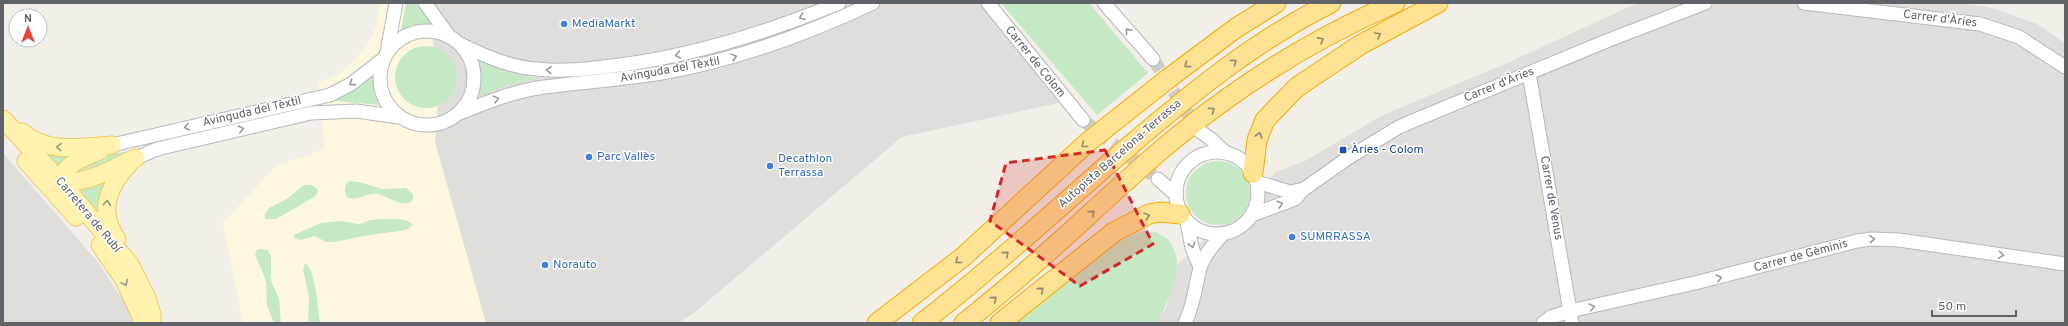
<svg xmlns="http://www.w3.org/2000/svg" width="2068" height="326" viewBox="0 0 2068 326" font-family="Overpass,sans-serif">
	<style>
		.commercial { fill: #fef7e0 }
		.industrial { fill: #e0deda }
		.green { fill: #c5e8c5 }
		.lines { fill: none; stroke-linecap: round; stroke-linejoin: round }
		.minor-tunnel { stroke: #ccccc8; stroke-width: 13; stroke-dasharray: 13 6; stroke-linecap: butt }
		.minor-casing { stroke: #b5b8bc; stroke-width: 15 }
		.major-casing { stroke: #f2c960; stroke-width: 19 }
		.highway-casing { stroke: #f9ab00; stroke-width: 21 }
		.minor { stroke: #fff; stroke-width: 13 }
		.major { stroke: #fff2af; stroke-width: 17 }
		.highway { stroke: #fde293; stroke-width: 19 }
		.oneway { stroke: #979a9d }
		.oneway2 { stroke: #8e8975 }
		.oneway3 { stroke: #979581 }
		.marked { fill: #d62828; fill-opacity: 0.2; stroke: #d62828; stroke-width: 3; stroke-dasharray: 8 5; stroke-linejoin: round }
		.shop-dot { fill: #3f7fe0; stroke: #fff; stroke-width: 1.5 }
		.transit-dot { fill: #1a4fb4; stroke: #fff; stroke-width: 1.5 }
		.labels { text-anchor: middle; dominant-baseline: central; stroke-width: 3; stroke-linejoin: round; paint-order: stroke }
		.street-label { font-size: 12px; fill: #5f6368; stroke: #fff }
		.shop-label { font-size: 12px; fill: #366cbe; stroke: #fff; text-anchor: start }
		.transit-label { font-size: 12px; fill: #164399; stroke: #fff; text-anchor: start }
	</style>
	<rect width="100%" height="100%" fill="#f1efe8"/>
	<polygon class="commercial" points="380,3 981,3 1059,103 902,137 694,313 678,323 243,323 223,223 276,166 325,149 318,83 340,74 355,60 368,44 376,27"/>
	<g class="industrial">
		<polygon points="424,3 981,3 1059,103 902,137 694,313 678,323 486,323 435,142 440,74"/>
		<polygon points="1641,3 1958,3 1989,7 2037,24 2065,43 2065,323 1157,323 1166,308 1177,265 1276,172 1305,161 1383,115 1507,63 1631,6"/>
		<polygon points="3,153 97,261 129,309 132,323 3,323"/>
	</g>
	<g class="green">
		<polygon points="406,3 416,3 432,24 411,25 401,30"/>
		<polygon points="1001,3 1089,3 1148,73 1097,115"/>
		<circle cx="426" cy="77" r="31"/>
		<polygon points="477,59 504,71 536,79 508,85 475,98 480,81"/>
		<polygon points="373,76 374,92 379,105 336,101 336,99 358,88"/>
		<polygon points="37,150 73,154 56,171"/>
		<polygon points="128,151 128,153 107,166 74,174 76,168 107,155"/>
		<circle cx="1218" cy="193" r="32"/>
		<polygon points="108,181 100,219 71,189"/>
		<path d="M350,181L359,182L382,189L406,188L413,194V200C404,210 388,196 378,194C366,192 358,202 347,197C344,192 344,184 350,181Z"/>
		<path d="M304,185C311,184 314,185 318,190L316,196L276,219H265V214L269,208L287,199Z"/>
		<path d="M371,220C382,219 406,216 413,225L406,230L363,236L335,242H326L315,236L300,240L294,238V235L321,223L340,221L359,224Z"/>
		<path d="M1142,231L1156,232L1168,239C1173,246 1178,257 1177,266C1175,285 1166,306 1157,323H1011L1118,241Z"/>
		<polygon points="260,249 267,250 271,255 271,281 279,299 281,323 274,323 267,305 266,280 255,255 257,250"/>
		<path d="M305,263C316,269 318,310 320,323H308L309,297L303,269Z"/>
	</g>
	<g class="lines">
		<g class="minor-tunnel">
			<polyline points="1153,59 1198,130"/>
			<polyline points="1083,120 1158,179"/>
		</g>
		<g class="minor-casing">
			<g id="minor">
				<polyline points="425,3 449,36"/>
				<polyline points="988,3 1083,120"/>
				<polyline points="1104,3 1153,59"/>
				<polyline points="1804,3 1980,24 2019,37 2065,67"/>
				<circle cx="427" cy="78" r="47"/>
				<path d="M460,44C485,56 509,67 537,69C562,72 588,69 612,66C691,57 766,33 839,3"/>
				<polyline points="387,52 396,3"/>
				<polyline points="1529,73 1572,323"/>
				<path d="M460,113C487,102 515,91 544,87C585,82 626,79 667,72C739,59 807,34 873,3"/>
				<polyline points="1198,130 1211,139 1226,153"/>
				<polyline points="112,145 330,95 351,84 383,59"/>
				<circle cx="1217" cy="193" r="41"/>
				<polyline points="136,158 157,149 311,113 356,111 399,117"/>
				<polyline points="1158,179 1175,194"/>
				<polyline points="1257,182 1290,192 1304,189"/>
				<polyline points="1252,215 1295,199 1304,189 1348,158 1399,127 1420,118 1609,40 1705,3"/>
				<polyline points="1187,222 1192,248 1200,267"/>
				<path d="M1185,323C1194,304 1195,288 1200,268C1204,255 1214,244 1223,234"/>
				<polyline points="1543,323 1551,317 1570,311 1699,282 1857,241 1872,239 1899,240 2065,264"/>
			</g>
		</g>
		<g class="major-casing">
			<g id="major">
				<polyline points="3,119 60,181 130,264 147,298 152,314 152,323"/>
				<path d="M22,132C48,154 80,147 112,145"/>
				<polyline points="26,161 76,217"/>
				<path d="M54,180C88,187 106,170 136,158"/>
				<path d="M62,191C56,165 82,159 101,150"/>
				<path d="M117,239C97,211 109,185 130,163"/>
				<polyline points="100,245 124,280 144,323"/>
			</g>
		</g>
		<g class="highway-casing">
			<g id="highway">
				<polyline points="1253,173 1257,140 1265,120 1297,87 1360,45 1438,3"/>
				<polyline points="877,323 963,257 1088,142 1169,78 1236,28 1276,3"/>
				<path d="M922,323C993,268 1059,207 1127,148C1190,94 1256,40 1331,3"/>
				<path d="M964,323C1008,288 1051,250 1092,212C1122,185 1151,157 1183,132C1247,80 1320,36 1395,3"/>
				<polyline points="1000,323 1114,232 1149,214 1161,212 1180,214"/>
			</g>
		</g>
		<use href="#minor" class="minor"/>
		<use href="#major" class="major"/>
		<use href="#highway" class="highway"/>
	</g>
	<defs><path id="oneway-chevron" d="M-2-3.5L2.5 0L-2 3.5" fill="none" stroke-width="1.6" stroke-linecap="round" stroke-linejoin="round"/></defs>
	<g class="oneway">
		<use href="#oneway-chevron" transform="translate(802 17) rotate(159)"/>
		<use href="#oneway-chevron" transform="translate(1128 31) rotate(-131)"/>
		<use href="#oneway-chevron" transform="translate(678 55) rotate(170)"/>
		<use href="#oneway-chevron" transform="translate(734 57) rotate(-15)"/>
		<use href="#oneway-chevron" transform="translate(549 70) rotate(-178)"/>
		<use href="#oneway-chevron" transform="translate(352 83) rotate(147)"/>
		<use href="#oneway-chevron" transform="translate(496 99) rotate(-15)"/>
		<use href="#oneway-chevron" transform="translate(187 127) rotate(167)"/>
		<use href="#oneway-chevron" transform="translate(241 129) rotate(-13)"/>
		<use href="#oneway-chevron" transform="translate(1280 204) rotate(-18)"/>
		<use href="#oneway-chevron" transform="translate(1872 239) rotate(-4)"/>
		<use href="#oneway-chevron" transform="translate(1192 245) rotate(75)"/>
		<use href="#oneway-chevron" transform="translate(2001 255) rotate(8)"/>
		<use href="#oneway-chevron" transform="translate(1719 278) rotate(-14)"/>
		<use href="#oneway-chevron" transform="translate(1592 307) rotate(-13)"/>
	</g>
	<g class="oneway2">
		<use href="#oneway-chevron" transform="translate(1378 35) rotate(-30)"/>
		<use href="#oneway-chevron" transform="translate(1321 40) rotate(-29)"/>
		<use href="#oneway-chevron" transform="translate(1234 62) rotate(-36)"/>
		<use href="#oneway-chevron" transform="translate(1187 65) rotate(144)"/>
		<use href="#oneway-chevron" transform="translate(1212 110) rotate(-36)"/>
		<use href="#oneway-chevron" transform="translate(1259 135) rotate(-75)"/>
		<use href="#oneway-chevron" transform="translate(1084 145) rotate(141)"/>
		<use href="#oneway-chevron" transform="translate(1092 213) rotate(-42)"/>
		<use href="#oneway-chevron" transform="translate(1147 216) rotate(-19)"/>
		<use href="#oneway-chevron" transform="translate(1006 254) rotate(-41)"/>
		<use href="#oneway-chevron" transform="translate(958 261) rotate(141)"/>
		<use href="#oneway-chevron" transform="translate(1041 290) rotate(-40)"/>
		<use href="#oneway-chevron" transform="translate(994 299) rotate(-40)"/>
	</g>
	<g class="oneway3">
		<use href="#oneway-chevron" transform="translate(59 147) rotate(-177)"/>
		<use href="#oneway-chevron" transform="translate(107 203) rotate(-85)"/>
		<use href="#oneway-chevron" transform="translate(125 283) rotate(62)"/>
	</g>
	<path class="marked" d="M1105,150L1153,244L1080,286L990,221L1006,163Z"/>
	<g class="shop-dot">
		<circle cx="564" cy="24" r="4"/>
		<circle cx="589" cy="157" r="4"/>
		<circle cx="770" cy="166" r="4"/>
		<circle cx="1292" cy="237" r="4"/>
		<circle cx="545" cy="265" r="4"/>
	</g>
	<rect class="transit-dot" x="1339" y="146" width="8" height="8" rx="2"/>
	<g class="labels">
		<g class="street-label">
			<text transform="translate(1940 19) rotate(7)">Carrer d'Àries</text>
			<text transform="translate(1035 62) rotate(51)">Carrer de Colom</text>
			<text transform="translate(670 70) rotate(-10)">Avinguda del Tèxtil</text>
			<text transform="translate(1499 85) rotate(-22)">Carrer d'Àries</text>
			<text transform="translate(252 112) rotate(-13)">Avinguda del Tèxtil</text>
			<text transform="translate(1120 154) rotate(-41)">Autopista Barcelona-Terrassa</text>
			<text transform="translate(1551 198) rotate(80)">Carrer de Venus</text>
			<text transform="translate(88 215) rotate(50)">Carretera de Rubí</text>
			<text transform="translate(1801 256) rotate(-15)">Carrer de Gèminis</text>
		</g>
		<g class="shop-label">
			<text x="572" y="24">MediaMarkt</text>
			<text x="597" y="157">Parc Vallès</text>
			<text x="778" y="159">Decathlon<tspan x="778" dy="14">Terrassa</tspan></text>
			<text x="1300" y="237">SUMRRASSA</text>
			<text x="553" y="265">Norauto</text>
		</g>
		<g class="transit-label">
			<text x="1351" y="150">Àries - Colom</text>
		</g>
	</g>
	<rect width="2068" height="326" fill="none" stroke="#5f6368" stroke-width="8"/>
	<g transform="translate(28 28)"><circle r="19" fill="#ffffff" stroke="#bfc1c3"/>
	<path d="M0-3L7 15L0 10L-7 15Z" fill="#ea4335"/>
	<text y="-6" font-size="11" font-weight="bold" text-anchor="middle" fill="#5f6368">N</text>
	</g>
	<path d="M1932 310v6h84v-6" fill="none" stroke="#5f6368" stroke-width="2"/>
	<text x="1938" y="310" font-size="12" fill="#5f6368" stroke="#ffffff" stroke-width="3" paint-order="stroke">50 m</text>
</svg>
